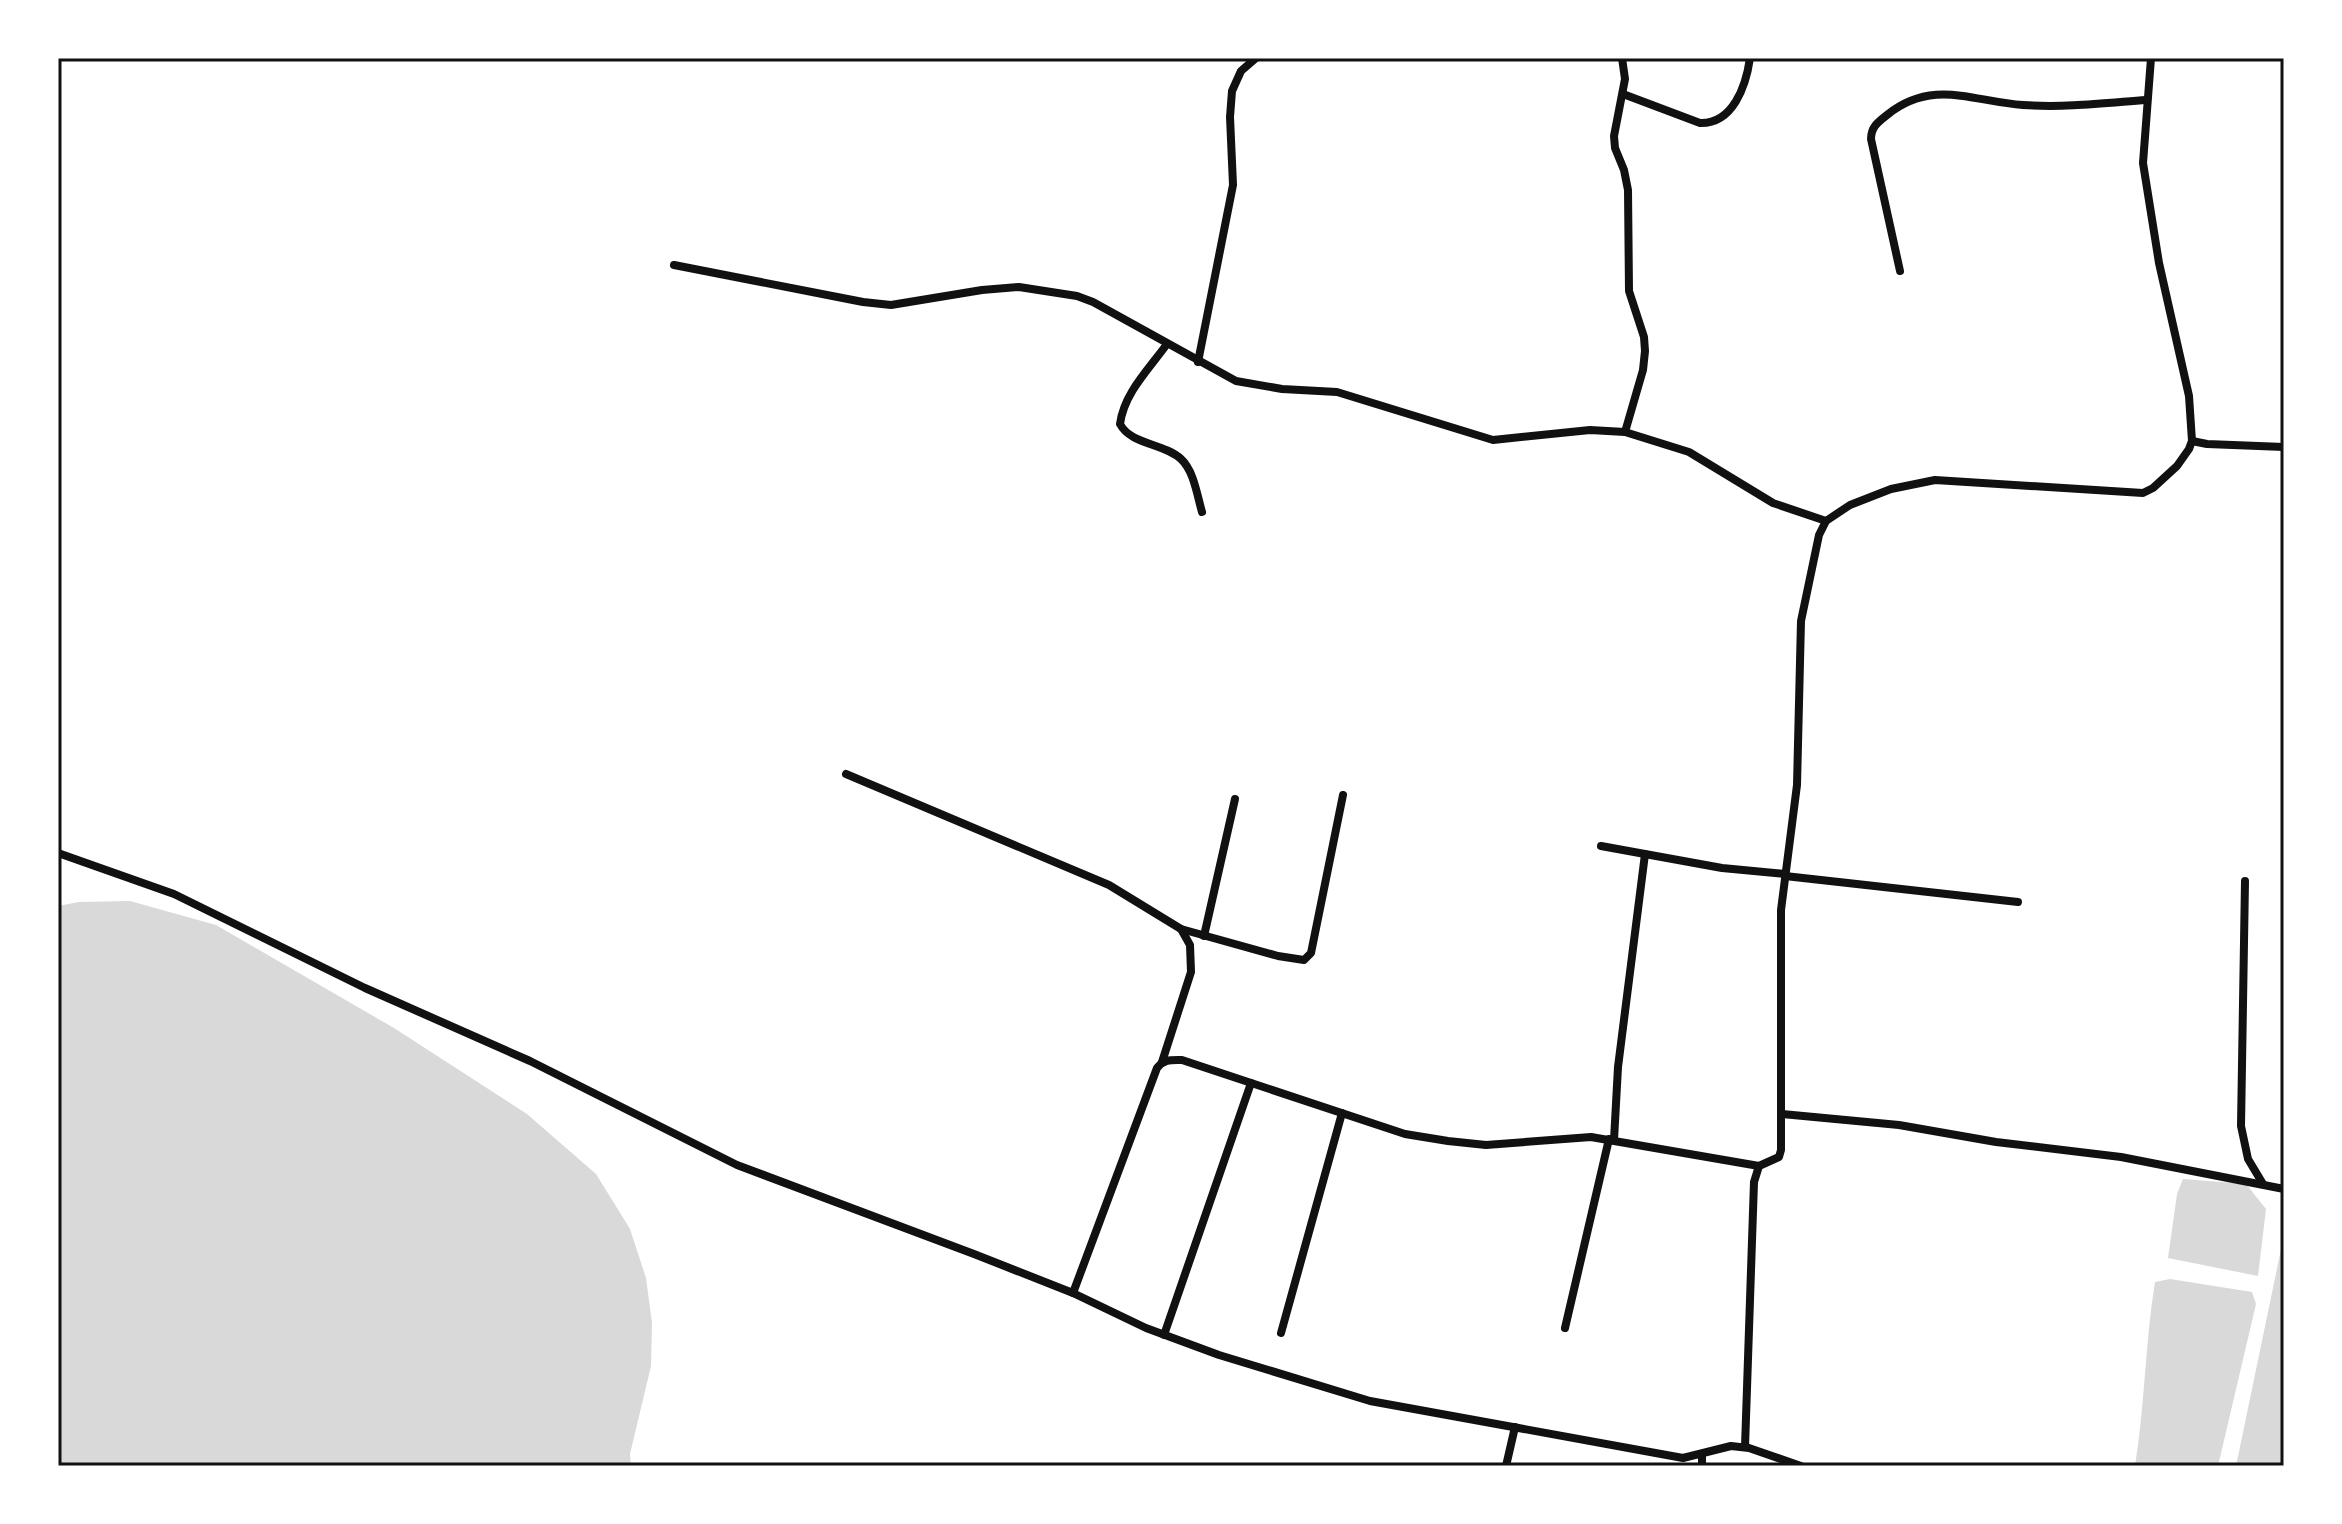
<svg xmlns="http://www.w3.org/2000/svg" width="2342" height="1524" viewBox="0 0 2342 1524" font-family="'DM Sans',sans-serif">
	<style>
		.water { fill: #d9d9d9 }
		.lines { fill: none; stroke-linecap: round; stroke-linejoin: round }
		.minor { stroke: #111; stroke-width: 8 }
		.neatline { fill: none; stroke: #111; stroke-width: 3 }
	</style>
	<rect width="100%" height="100%" fill="#fff"/>
	<g class="water">
		<polygon points="130,901 216,925 394,1028 527,1114 596,1174 630,1229 646,1278 652,1323 651,1366 630,1454 631,1466 58,1466 58,906 79,902"/>
		<polygon points="2183,1179 2246,1184 2266,1209 2258,1276 2168,1258 2177,1194"/>
		<polygon points="2284,1235 2284,1466 2236,1466"/>
		<path d="M2170,1279L2252,1292L2256,1304L2218,1466H2135C2145,1405 2145,1343 2155,1282Z"/>
	</g>
	<g class="lines">
		<g class="minor">
			<polyline points="1622,58 1625,79 1614,136 1615,148 1624,170 1628,190 1629,291 1644,337 1645,351 1643,370 1625,432"/>
			<path d="M1623,94L1700,123C1733,124 1746,86 1750,58"/>
			<polyline points="674,265 863,302 891,305 982,290 1019,287 1077,296 1093,302 1236,381 1282,389 1337,392 1493,440 1590,430 1625,432 1689,452 1773,503 1826,521"/>
			<path d="M1900,271L1871,139C1871,127 1878,122 1887,115C1933,78 1974,102 2023,105C2064,108 2106,103 2146,100"/>
			<path d="M1167,344C1149,369 1124,393 1120,424C1131,445 1164,443 1181,459C1194,471 1197,495 1202,512"/>
			<polyline points="1198,362 1233,185 1230,117 1232,91 1241,71 1256,58"/>
			<polyline points="2192,441 2207,444 2284,447"/>
			<polyline points="846,774 1109,885 1181,929 1190,945 1191,972 1162,1062"/>
			<polyline points="1601,846 1722,868 1785,874"/>
			<polyline points="58,853 174,894 365,988 530,1061 737,1165 974,1254 1073,1293 1146,1328 1219,1355 1370,1401 1683,1458 1731,1446 1749,1448 1801,1466"/>
			<polyline points="1785,876 2018,902"/>
			<polyline points="2245,881 2241,1126 2248,1159 2263,1184"/>
			<polyline points="1181,929 1278,956 1304,960 1311,953 1343,795"/>
			<polyline points="1204,936 1235,799"/>
			<polyline points="1782,1114 1899,1125 1996,1142 2121,1157 2284,1189"/>
			<polyline points="1614,1140 1618,1067 1645,854"/>
			<path d="M1073,1293L1157,1068C1164,1059 1171,1060 1182,1060L1405,1134L1448,1141L1486,1145L1591,1137L1759,1166"/>
			<polyline points="1565,1328 1609,1139"/>
			<polyline points="1281,1333 1342,1113"/>
			<polyline points="1164,1335 1251,1083"/>
			<polyline points="1745,1447 1754,1182 1759,1166 1779,1157 1781,1150 1781,910 1797,785 1801,621 1819,535 1826,521 1850,505 1891,489 1935,480 2143,493 2153,488 2177,466 2189,449 2192,441 2189,396 2159,263 2143,163 2151,58"/>
			<polyline points="1702,1454 1702,1466"/>
			<polyline points="1506,1466 1515,1427"/>
		</g>
	</g>
	<rect width="2342" height="1524" fill="none" stroke="#ffffff" stroke-width="120"/>
	<rect x="60" y="60" width="2222" height="1404" class="neatline"/>
</svg>
